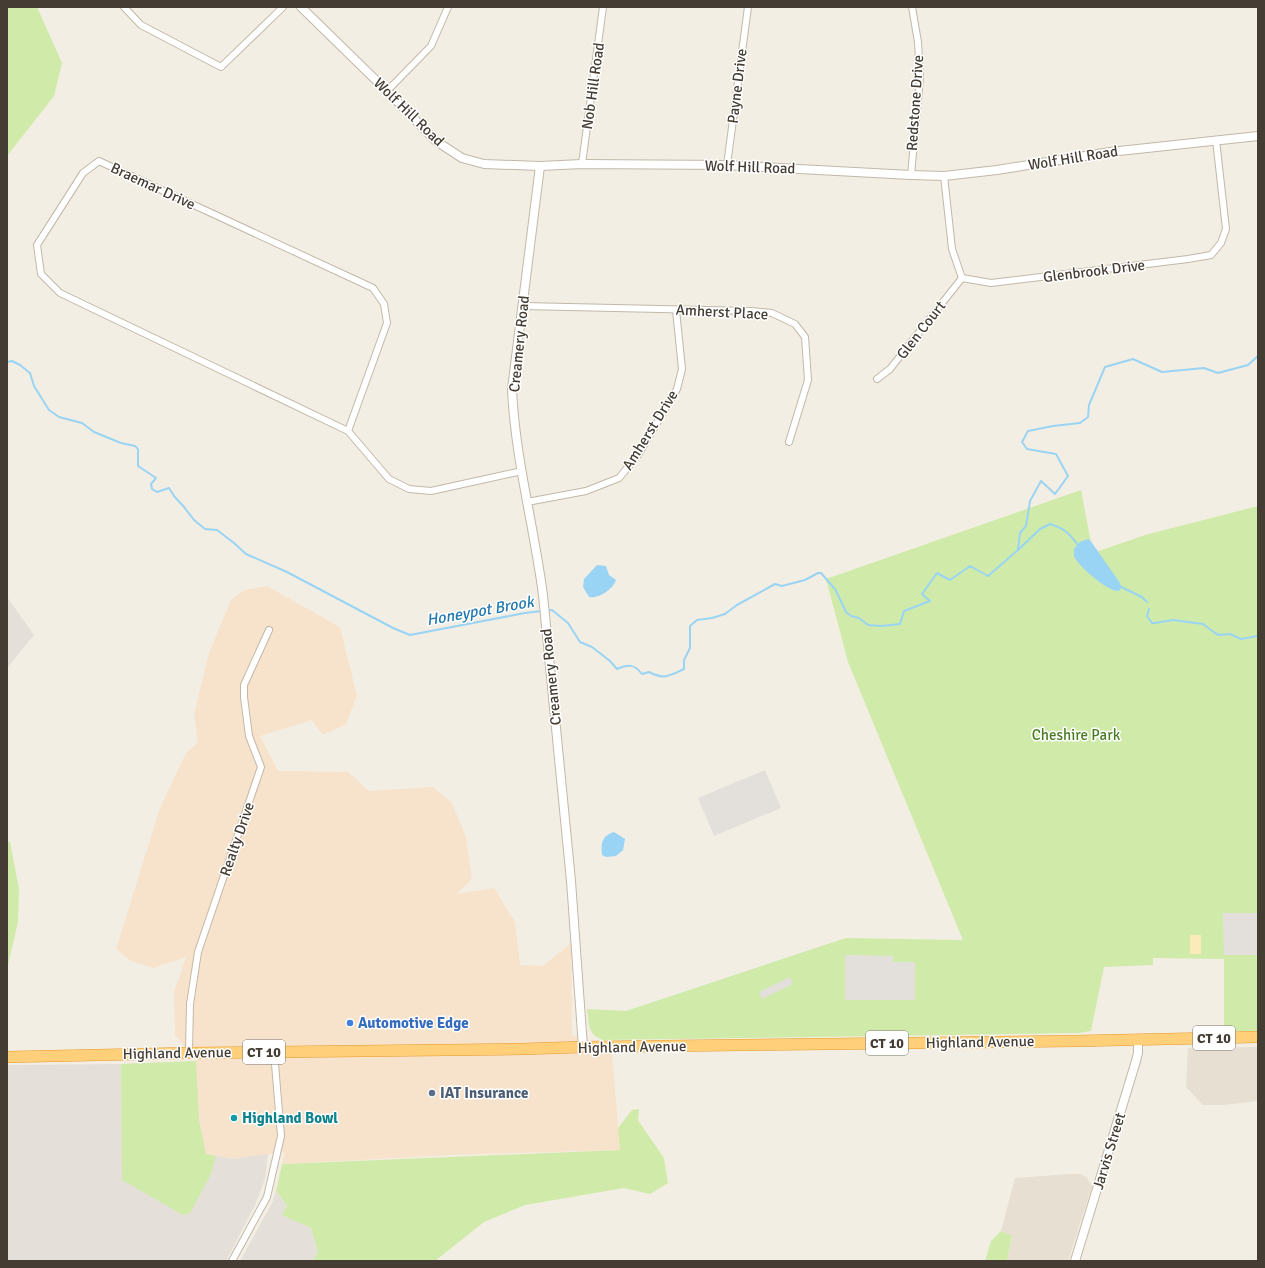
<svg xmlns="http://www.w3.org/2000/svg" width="1265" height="1268" viewBox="0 0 1265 1268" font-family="Signika,sans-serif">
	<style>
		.residential { fill: #e7dfd1 }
		.commercial { fill: #f7e3cc }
		.industrial { fill: #e5dfd9 }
		.green { fill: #d0eba9 }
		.sand { fill: #fbebbb }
		.parking { fill: #e3e0dc }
		.water { fill: #9ad4f5 }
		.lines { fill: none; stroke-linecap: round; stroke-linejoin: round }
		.stream { stroke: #9ad4f5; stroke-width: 2 }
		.minor-casing { stroke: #c2b8a8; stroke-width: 8 }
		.tertiary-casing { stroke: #c2b8a8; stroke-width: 10 }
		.trunk-casing { stroke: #e89928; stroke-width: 12 }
		.minor { stroke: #fff; stroke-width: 6 }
		.tertiary { stroke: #fff; stroke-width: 8 }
		.trunk { stroke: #ffd079; stroke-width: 11 }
		.shop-dot { fill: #3f7fe0; stroke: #fff; stroke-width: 1.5 }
		.service-dot { fill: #5c6f8a; stroke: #fff; stroke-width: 1.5 }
		.culture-dot { fill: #0f9aa8; stroke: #fff; stroke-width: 1.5 }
		.labels { text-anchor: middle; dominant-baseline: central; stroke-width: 3; stroke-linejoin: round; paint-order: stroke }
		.shield { fill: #fff; stroke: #7d7770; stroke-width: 1 }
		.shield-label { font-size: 14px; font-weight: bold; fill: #453d33 }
		.street-label { font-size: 15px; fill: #453d33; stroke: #fff }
		.park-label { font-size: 15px; fill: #487b22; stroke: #fff }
		.shop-label { font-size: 15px; font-weight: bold; fill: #366cbe; stroke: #fff; text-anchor: start }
		.service-label { font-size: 15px; font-weight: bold; fill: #4e5e75; stroke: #fff; text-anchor: start }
		.culture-label { font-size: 15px; font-weight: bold; fill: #0d838f; stroke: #fff; text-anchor: start }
		.water-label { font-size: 16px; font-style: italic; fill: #247ab0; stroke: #fff }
	</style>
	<rect width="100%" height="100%" fill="#f3eee3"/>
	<g class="residential">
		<polygon points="1258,1047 1258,1101 1224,1105 1203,1105 1186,1087 1188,1048"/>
		<polygon points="1070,1174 1081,1174 1087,1178 1092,1186 1068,1261 1007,1261 1012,1237 1001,1231 1015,1178"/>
	</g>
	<polygon class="commercial" points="267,586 340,627 357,696 346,724 323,735 312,720 260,736 278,771 348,772 369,791 433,787 452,803 466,837 472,879 457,894 494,888 515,922 520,965 543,966 571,943 572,1035 612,1052 620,1150 453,1155 282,1164 285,1152 233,1159 206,1154 199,1120 196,1061 175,1035 174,993 186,957 153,968 131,961 116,949 160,808 186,753 198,742 194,714 209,653 231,600 244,590"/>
	<g class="industrial">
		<polygon points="7,597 34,635 7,668"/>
		<polygon points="196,1061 199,1120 206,1154 233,1159 268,1154 265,1179 255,1205 226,1261 7,1261 7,1065 121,1064"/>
		<polygon points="276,1191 287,1206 283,1215 311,1228 318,1252 313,1261 240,1261 272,1203"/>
	</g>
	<g class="green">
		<polygon points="7,7 37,7 62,63 54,96 7,156"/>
		<path d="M1081,490L1093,553L1145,535L1258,506V1031H1224V959L1153,958V965L1104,967L1091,1031L1079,1033L603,1040C587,1034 589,1024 587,1009L626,1011L846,938L963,940L848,662L826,579Z"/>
		<polygon points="7,841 10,842 19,889 18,922 7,969"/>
		<polygon points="196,1061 199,1120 206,1154 216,1156 211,1174 190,1213 183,1215 122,1180 121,1064"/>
		<polygon points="639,1109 638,1120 664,1158 668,1183 650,1194 624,1188 525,1205 484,1222 435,1261 313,1261 318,1252 311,1228 282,1215 287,1206 276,1191 282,1164 620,1150 618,1128 632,1110"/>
		<polygon points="1001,1231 1012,1236 1007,1261 985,1261 991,1241"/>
	</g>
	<rect class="sand" x="1190" y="935" width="11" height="19"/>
	<g class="parking">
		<polygon points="765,770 781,808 714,836 698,798"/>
		<polygon points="1223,913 1258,913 1258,955 1224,955"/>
		<polygon points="845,955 893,956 893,962 915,962 915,1000 845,1000"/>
		<polygon points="790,977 793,984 762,999 759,992"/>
	</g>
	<g class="water">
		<path d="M1088,539L1090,540L1120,583L1121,588L1119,591C1109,593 1077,565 1074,556C1074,554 1074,551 1074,549L1080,542Z"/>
		<path d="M597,565L606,566L609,575L616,580C613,589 599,599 589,597L583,587L584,579Z"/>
		<path d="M614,832L625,839L623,850L616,856L606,857L602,855C601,844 601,836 614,832Z"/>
	</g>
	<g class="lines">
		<g class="stream">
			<polyline points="7,362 12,361 20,365 30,373 34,386 49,410 59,417 82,423 94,432 121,443 135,446 138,449 138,466 156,478 151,484 152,489 157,492 169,488 174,496 184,507 194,520 205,529 217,530 234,543 246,554 287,572 393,628 410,635 525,613 542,611"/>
			<path d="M1018,550L1040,529L1050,524C1066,529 1068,533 1079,546"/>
			<polyline points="1119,586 1142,597 1147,602"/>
			<polyline points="1149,609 1147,616 1152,623 1155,623 1173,620 1203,624 1215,633 1219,635 1230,634 1241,639 1258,636"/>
			<path d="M546,611L552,610L568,623L580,642L592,647L610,661L617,669C629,664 634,664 642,674L649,672C665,680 668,676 684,669V660L690,648V626L697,620L712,618L725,614L737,605L775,584L782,586L805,580L818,573H821L835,589L846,612L851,616L859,618L868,625L882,626L900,624L904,611L930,601L922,594L937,573L950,580L970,566L988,576L1018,550L1020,533L1026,526L1030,501L1041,481L1055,494L1068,476L1056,454L1027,449L1022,442L1028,431L1053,426L1080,423L1088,417L1089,405L1105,367L1133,359L1162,372L1204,368L1218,373L1248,365L1258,356"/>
		</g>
		<g class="minor-casing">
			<g id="minor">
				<polyline points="124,7 141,25 221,67 283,7"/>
				<polyline points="387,91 431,46 448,7"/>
				<polygon points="99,161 373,288 384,304 387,323 348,431 60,293 41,274 37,245 83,173"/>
				<polyline points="582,164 603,7"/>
				<polyline points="727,165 748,7"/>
				<polyline points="911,175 920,77 918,42 912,7"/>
				<polyline points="944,176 952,249 962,278"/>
				<polyline points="962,278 991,283 1188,259 1211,255 1221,243 1226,229 1216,140"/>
				<polyline points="523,306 751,311 772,313 795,324 805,337 808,380 789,442"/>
				<polyline points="877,379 890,369 962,278"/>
				<polyline points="348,431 389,479 409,489 431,491 522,471"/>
				<polyline points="527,502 586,491 619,478 638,455 677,389 682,369 676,310"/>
				<polyline points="189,1053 190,1004 198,952 261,767 249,736 244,697 244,685 269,630"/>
				<polyline points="232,1261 267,1197 281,1136 274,1052"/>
			</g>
		</g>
		<g class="tertiary-casing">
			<g id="tertiary">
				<polyline points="301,7 387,91 436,141 462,158 484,164 540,166 582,164 727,165 911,175 944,176 997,170 1110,152 1258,136"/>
				<path d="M540,166L512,389C515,458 534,526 543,595L571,881L583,1047"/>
				<polyline points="1075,1261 1136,1061 1138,1053 1138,1039"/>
			</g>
		</g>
		<g class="trunk-casing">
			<polyline id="trunk" points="7,1057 189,1053 522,1049 583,1047 1075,1041 1258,1037"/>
		</g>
		<use href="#minor" class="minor"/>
		<use href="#tertiary" class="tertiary"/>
		<use href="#trunk" class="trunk"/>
	</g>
	<circle class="shop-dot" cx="350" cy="1023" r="4"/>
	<circle class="service-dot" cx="432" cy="1093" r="4"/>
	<circle class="culture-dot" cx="234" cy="1118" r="4"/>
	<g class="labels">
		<g class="shield">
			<rect x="1193" y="1026" width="42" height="24" rx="3"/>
			<rect x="866" y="1031" width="42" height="24" rx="3"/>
			<rect x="243" y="1040" width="42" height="24" rx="3"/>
		</g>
		<g class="shield-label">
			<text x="1214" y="1038">CT 10</text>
			<text x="887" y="1043">CT 10</text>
			<text x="264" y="1052">CT 10</text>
		</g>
		<g class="street-label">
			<text transform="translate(593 86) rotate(-82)">Nob Hill Road</text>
			<text transform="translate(737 86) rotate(-83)">Payne Drive</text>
			<text transform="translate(915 103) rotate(-86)">Redstone Drive</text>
			<text transform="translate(409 112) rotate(44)">Wolf Hill Road</text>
			<text transform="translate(1073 158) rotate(-9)">Wolf Hill Road</text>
			<text transform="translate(750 167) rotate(2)">Wolf Hill Road</text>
			<text transform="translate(153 186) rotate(25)">Braemar Drive</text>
			<text transform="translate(1094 271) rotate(-7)">Glenbrook Drive</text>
			<text transform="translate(722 312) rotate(3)">Amherst Place</text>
			<text transform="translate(921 330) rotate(-52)">Glen Court</text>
			<text transform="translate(519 344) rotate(-84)">Creamery Road</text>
			<text transform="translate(650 430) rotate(-58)">Amherst Drive</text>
			<text transform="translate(551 677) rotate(-96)">Creamery Road</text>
			<text transform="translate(237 839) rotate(-71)">Realty Drive</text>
			<text transform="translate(980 1042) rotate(-1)">Highland Avenue</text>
			<text transform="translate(632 1047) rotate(-1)">Highland Avenue</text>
			<text transform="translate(177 1053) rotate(-1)">Highland Avenue</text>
			<text transform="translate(1109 1151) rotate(-73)">Jarvis Street</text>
		</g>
		<g class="park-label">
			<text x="1076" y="735">Cheshire Park</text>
		</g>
		<g class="shop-label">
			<text x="358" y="1023">Automotive Edge</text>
		</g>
		<g class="service-label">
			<text x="440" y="1093">IAT Insurance</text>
		</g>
		<g class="culture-label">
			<text x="242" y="1118">Highland Bowl</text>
		</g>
		<g class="water-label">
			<text transform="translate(480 611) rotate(-10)">Honeypot Brook</text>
		</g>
	</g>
	<rect width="1265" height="1268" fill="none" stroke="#453d33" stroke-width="16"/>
</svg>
